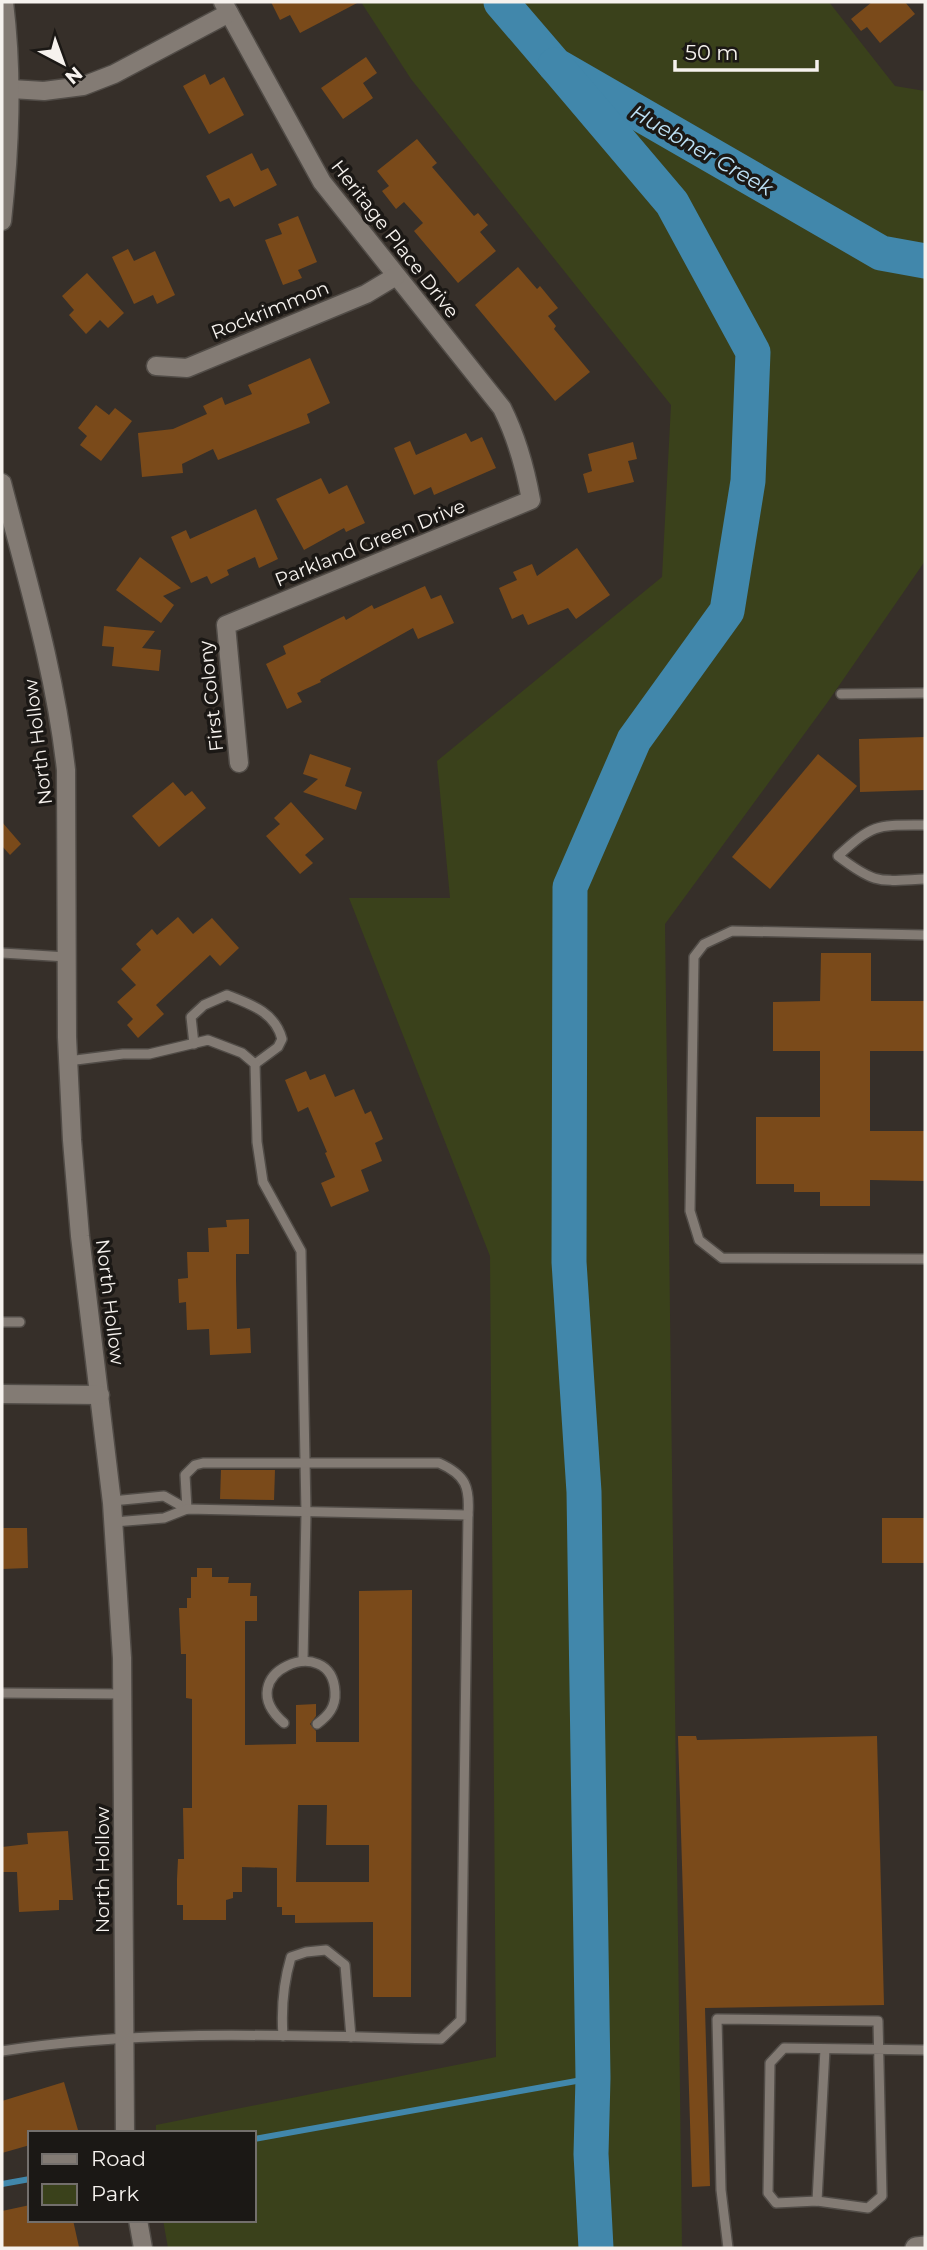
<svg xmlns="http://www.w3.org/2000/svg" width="927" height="2250" viewBox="0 0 927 2250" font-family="Montserrat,sans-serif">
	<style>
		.green { fill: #3a411b }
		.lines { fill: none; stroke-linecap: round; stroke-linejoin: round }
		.stream { stroke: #4187ab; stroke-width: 6 }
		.river { stroke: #4187ab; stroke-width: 35 }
		.building { fill: #7a4a1a; fill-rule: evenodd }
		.service-casing { stroke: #514c47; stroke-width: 12 }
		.minor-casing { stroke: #514c47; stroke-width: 21 }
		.secondary-casing { stroke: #514c47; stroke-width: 24 }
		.service { stroke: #837b74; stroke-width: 9 }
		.minor { stroke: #837b74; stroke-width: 18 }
		.secondary { stroke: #837b74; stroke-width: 21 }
		.labels { text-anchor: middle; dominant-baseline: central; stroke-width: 7; stroke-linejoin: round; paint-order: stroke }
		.street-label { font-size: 19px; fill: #f6f2ee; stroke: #1b1815 }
		.water-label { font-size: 21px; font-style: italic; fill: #bde1f6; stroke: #1b1815 }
	</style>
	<rect width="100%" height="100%" fill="#362f29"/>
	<polygon class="green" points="361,2 829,2 895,86 925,91 925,561 827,703 665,924 682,2248 168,2248 163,2220 254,2220 254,2133 156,2133 156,2125 496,2057 490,1256 349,898 450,898 437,761 662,577 671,405 411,79"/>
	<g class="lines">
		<g class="stream">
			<polyline points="254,2139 593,2078"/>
			<polyline points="2,2184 30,2179"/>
		</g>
		<g class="river">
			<polyline points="501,2 555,65 881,253 925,261"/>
			<polyline points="555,65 672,203 753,352 748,481 727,611 634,740 570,887 569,1262 584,1492 593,2078 591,2154 596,2248"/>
		</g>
	</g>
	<g class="building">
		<polygon points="271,2 359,2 300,33 290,15 280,20"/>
		<polygon points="872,2 905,2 915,14 880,43 867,27 861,31 851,19"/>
		<polygon points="366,57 377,73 363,83 373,98 343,119 321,88"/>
		<polygon points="205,74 210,85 224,77 244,115 209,134 183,86"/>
		<polygon points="417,139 437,163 432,167 474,216 478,213 488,225 480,232 496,251 458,283 414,231 423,223 404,202 396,209 382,191 389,186 377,171"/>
		<polygon points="252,153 261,171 268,168 277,185 234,207 229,198 220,202 206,176"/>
		<polygon points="298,216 317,262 298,270 302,278 283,285 265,240 282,234 278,224"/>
		<polygon points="128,249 134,261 155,251 175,295 157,304 153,295 134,304 112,257"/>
		<polygon points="518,267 537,289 540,286 558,308 548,316 556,326 554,329 590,372 555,401 475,305"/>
		<polygon points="87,273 124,313 108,328 100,320 86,334 69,315 74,310 62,296"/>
		<polygon points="310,358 330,403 307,414 310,423 218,460 213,449 182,464 183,473 142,477 138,433 173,429 207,414 203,406 222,397 225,405 252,394 248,385"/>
		<polygon points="96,405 109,415 115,408 132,421 101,461 80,445 87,436 78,428"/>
		<polygon points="466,433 471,442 482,437 496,468 434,495 431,487 414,495 394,448 410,441 416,455"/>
		<polygon points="633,442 637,459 628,461 634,482 588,493 583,474 592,471 588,454"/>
		<polygon points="321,478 329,494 347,485 365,523 346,532 344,528 304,550 276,499"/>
		<polygon points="256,509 278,559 259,568 255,557 227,570 229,575 211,584 207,576 191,583 171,537 186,530 190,539"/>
		<polygon points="577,548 610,595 576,619 568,608 528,625 523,614 512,619 499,588 517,580 513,572 532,564 537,576"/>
		<polygon points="140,557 181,588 163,596 174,605 161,623 116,590"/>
		<polygon points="425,586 431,599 441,595 454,623 418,639 413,628 320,680 321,682 297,693 302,702 287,709 266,664 286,654 283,646 344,616 346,620 372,605 374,609"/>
		<polygon points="104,626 155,631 142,648 161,650 159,671 112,666 114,647 102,646"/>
		<polygon points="925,737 925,790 860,792 859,739"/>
		<polygon points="310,754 351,768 345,786 362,792 356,810 303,792 318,779 303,774"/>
		<polygon points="818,754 857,786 770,889 732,857"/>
		<polygon points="173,782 185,796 192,791 206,808 159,847 132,816"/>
		<polygon points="291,802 324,839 305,855 313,863 300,874 266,836 280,824 274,818"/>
		<polygon points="2,822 21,844 10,855 2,846"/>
		<polygon points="178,917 193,934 212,918 239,948 220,966 210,955 156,1005 164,1014 138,1038 127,1025 133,1019 117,1002 136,985 121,969 141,950 136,944 152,929 157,935"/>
		<polygon points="821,953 871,953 871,1001 925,1001 925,1051 870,1051 870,1131 925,1131 925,1181 870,1180 870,1206 820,1206 820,1192 794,1192 794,1184 756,1184 756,1117 820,1117 820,1051 773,1051 773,1002 820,1001"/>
		<polygon points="306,1071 310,1080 325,1074 335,1097 354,1089 365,1114 371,1111 383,1139 375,1143 382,1161 361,1170 369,1191 331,1207 321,1183 335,1177 325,1153 327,1152 308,1107 298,1112 285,1080"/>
		<polygon points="249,1219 249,1254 236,1254 236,1280 237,1329 250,1328 251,1353 210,1355 209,1329 187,1330 186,1302 179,1303 178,1279 188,1278 187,1252 209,1252 208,1228 227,1227 226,1220"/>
		<polygon points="221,1470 275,1470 274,1500 220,1499"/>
		<rect x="882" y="1518" width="43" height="45"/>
		<polygon points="2,1528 27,1528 28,1568 2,1569"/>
		<path d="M197,1568H212V1577H229L228,1583H251L250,1596H257V1621H245V1745L296,1744V1705L316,1704V1716L310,1724L316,1731V1742H359V1591L412,1590L411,1997H373V1922L295,1923V1915H282V1907H277V1868L242,1867V1892H233V1898L226,1900V1920H183V1905H177V1879L178,1859H184L183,1808H192V1699L186,1698V1654H181L179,1608H187V1598H191V1577H197ZM298,1805H327L326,1845H369V1882H296Z"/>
		<polygon points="678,1736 696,1736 697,1740 877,1736 884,2005 705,2008 710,2186 692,2187"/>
		<polygon points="68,1831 73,1900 59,1900 59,1910 19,1912 17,1872 2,1872 2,1847 28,1844 27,1833"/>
		<polygon points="64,2082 78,2130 70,2133 30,2133 30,2145 2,2153 2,2101"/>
		<polygon points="30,2205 30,2220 73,2220 79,2247 2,2248 2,2211"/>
	</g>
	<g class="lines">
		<g class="service-casing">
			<g id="service">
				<polyline points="841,694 925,693"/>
				<path d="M925,825C877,825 874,823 838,856C876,885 879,881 925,879"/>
				<polyline points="925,935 732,931 704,944 694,957 690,1211 699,1240 722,1258 925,1259"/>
				<polyline points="2,953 67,957"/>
				<path d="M194,1044L191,1017L204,1005L227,995C250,1004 275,1012 282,1039L278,1047L255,1064"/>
				<polyline points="68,1061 123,1054 149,1054 208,1040 242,1053 255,1064 257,1142 263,1182 301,1251 306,1513 303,1661"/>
				<polyline points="2,1322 20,1322"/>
				<polyline points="112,1501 164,1496 187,1509"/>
				<path d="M187,1509L185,1475L195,1465L203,1463H439C466,1475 470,1487 468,1515"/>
				<polyline points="2,1693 122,1694"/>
				<path d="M284,1723C227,1674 332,1630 335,1692C336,1707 328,1716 317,1724"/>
				<path d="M283,2036C281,2008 283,1984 291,1957L306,1952L326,1950L345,1965L351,2037"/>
				<path d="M2,2051C147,2028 294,2036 441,2039L461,2020L468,1515L187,1509L164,1518L114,1522"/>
				<polyline points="817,2201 825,2049"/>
				<path d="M728,2248L721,2190L717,2019L878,2021L882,2196L868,2208L817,2201L776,2203L768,2193L770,2063L784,2048C831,2049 878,2049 925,2050"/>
			</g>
		</g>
		<g class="minor-casing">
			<g id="minor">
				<path d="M223,2L322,182L502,408C517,438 525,467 531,500L226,625L239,763"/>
				<polyline points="11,89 44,91 83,86 114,74 229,13"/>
				<path d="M2,221C10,147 13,76 4,2"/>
				<polyline points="156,366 187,368 366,294 396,276"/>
				<path d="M2,483C27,580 55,670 66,770L67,1037L72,1140L80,1236L112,1503L122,1658L125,2133"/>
				<polyline points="2,1394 100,1395"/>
				<polyline points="138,2220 143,2248"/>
			</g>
		</g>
		<g class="secondary-casing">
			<polyline id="secondary" points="916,2248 925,2247"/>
		</g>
		<use href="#service" class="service"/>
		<use href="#minor" class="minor"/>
		<use href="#secondary" class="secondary"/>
	</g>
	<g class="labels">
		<g class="street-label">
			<text transform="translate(395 239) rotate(52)">Heritage Place Drive</text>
			<text transform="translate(270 310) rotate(-22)">Rockrimmon</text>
			<text transform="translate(370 543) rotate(-22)">Parkland Green Drive</text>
			<text transform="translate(211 696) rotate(-96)">First Colony</text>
			<text transform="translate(38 742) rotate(-97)">North Hollow</text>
			<text transform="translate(110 1302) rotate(83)">North Hollow</text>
			<text transform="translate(102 1870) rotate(-90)">North Hollow</text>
		</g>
		<g class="water-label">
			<text transform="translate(702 150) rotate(30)">Huebner Creek</text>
		</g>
	</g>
	<rect width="927" height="2250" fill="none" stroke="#f6f2ee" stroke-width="7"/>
	<rect x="28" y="2131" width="228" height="91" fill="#1b1815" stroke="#736f6c" stroke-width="2"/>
	<rect x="42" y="2154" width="35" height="10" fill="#837b74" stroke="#736f6c" stroke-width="2"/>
	<text x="91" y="2166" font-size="21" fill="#f6f2ee">Road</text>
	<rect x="42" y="2184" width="35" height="21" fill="#3a411b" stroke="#736f6c" stroke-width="2"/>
	<text x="91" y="2201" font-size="21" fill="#f6f2ee">Park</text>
	<g transform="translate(63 63) rotate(139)" stroke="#1b1815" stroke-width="5" paint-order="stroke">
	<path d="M0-5L12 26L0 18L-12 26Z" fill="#f6f2ee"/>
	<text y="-10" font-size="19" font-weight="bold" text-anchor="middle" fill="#f6f2ee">N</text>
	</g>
	<path d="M675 60v10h142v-10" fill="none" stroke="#f6f2ee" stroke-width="3.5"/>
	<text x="685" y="60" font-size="21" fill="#f6f2ee" stroke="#1b1815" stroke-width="5" paint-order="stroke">50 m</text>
</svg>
